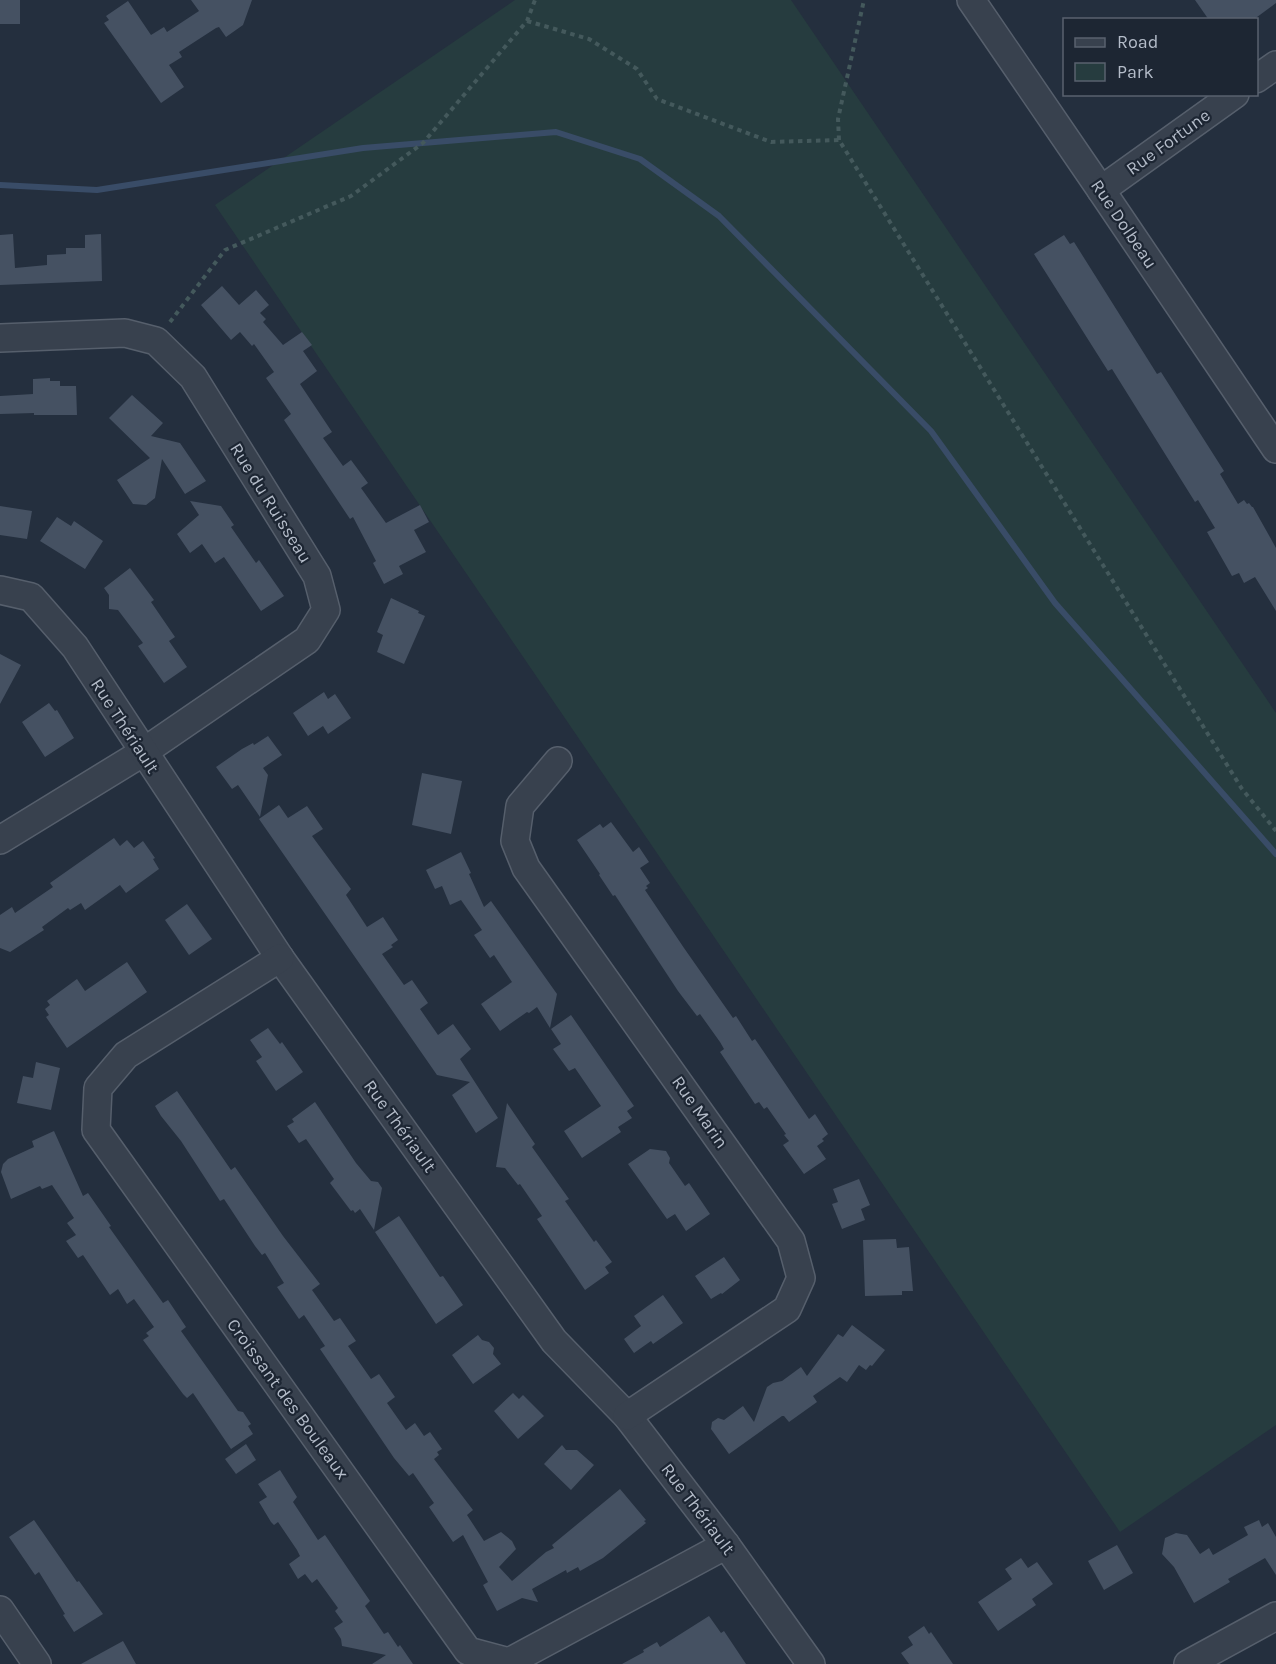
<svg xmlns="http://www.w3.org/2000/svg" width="1276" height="1664" viewBox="0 0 1276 1664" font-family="Karla,sans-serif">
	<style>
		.green { fill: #263c3f }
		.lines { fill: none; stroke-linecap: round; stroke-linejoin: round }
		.stream { stroke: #394c67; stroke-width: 6 }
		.building { fill: #455162 }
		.minor-casing { stroke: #565f6c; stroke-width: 30 }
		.path { stroke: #44595c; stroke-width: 4; stroke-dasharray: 4.5 4.5; stroke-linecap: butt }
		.minor { stroke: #38414e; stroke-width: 27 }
		.labels { text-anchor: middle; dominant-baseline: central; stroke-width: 4.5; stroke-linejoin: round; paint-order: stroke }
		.street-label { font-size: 18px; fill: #b4bcc9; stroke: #1d2633 }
	</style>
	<rect width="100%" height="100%" fill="#242f3e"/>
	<polygon class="green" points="515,0 791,0 1276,713 1276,1425 1120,1532 215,205"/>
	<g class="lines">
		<polyline class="stream" points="0,185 97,190 363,148 556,132 640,159 719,216 931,431 1055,603 1276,854"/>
	</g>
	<g class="building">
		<rect x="0" y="0" width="20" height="24"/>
		<polygon points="191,0 252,0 243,25 226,37 219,27 216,28 179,52 182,57 169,65 184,87 161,103 104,23 109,20 106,16 128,1 151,35 164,27 167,32 199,11"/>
		<polygon points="1195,0 1276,0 1276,3 1253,20 1209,20"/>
		<polygon points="13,234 15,268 47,265 47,255 66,254 66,248 85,248 85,235 101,234 102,281 0,285 0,235"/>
		<polygon points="1064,235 1070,244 1074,242 1157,374 1161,372 1224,471 1220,474 1238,504 1244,500 1247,504 1249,503 1252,507 1253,507 1276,548 1276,611 1255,577 1244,583 1239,573 1232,576 1207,532 1215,528 1198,500 1195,502 1112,369 1108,371 1034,254"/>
		<polygon points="222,286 239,305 256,290 269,305 260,313 266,319 263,322 283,345 302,332 312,345 303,351 317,371 300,384 332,432 323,438 343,466 351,460 368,483 361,488 386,523 420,505 429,522 414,530 426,552 399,566 403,574 384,584 373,563 376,561 353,517 350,519 284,420 291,414 266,378 274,372 254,344 252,346 240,332 231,340 201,305"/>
		<polygon points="50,378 50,381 60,381 60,386 76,386 77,415 34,415 34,413 0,414 0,396 33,394 33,379"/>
		<polygon points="132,395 163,423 151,436 180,443 206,481 185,494 162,459 155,498 146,505 133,504 117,480 150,458 109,418"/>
		<polygon points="190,501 221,506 234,525 231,527 256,563 259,560 284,596 261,611 224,557 215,563 202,544 190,553 177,534 199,515"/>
		<polygon points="0,506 32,511 27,539 0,535"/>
		<polygon points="57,517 71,526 74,521 103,541 85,569 40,541"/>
		<polygon points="130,568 154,600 151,602 175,637 169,641 187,667 164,683 138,646 143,643 118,610 109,609 109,595 104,588"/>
		<polygon points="391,598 419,611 418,613 425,616 404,664 377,652 383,635 377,632"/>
		<polygon points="0,654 21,665 0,704"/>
		<polygon points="324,692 328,699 335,694 351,718 328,734 323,726 308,736 293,713"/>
		<polygon points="49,703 55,711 57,710 74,738 45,757 22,722"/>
		<polygon points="268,736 282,755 263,768 268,775 260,817 238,785 232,789 216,767 242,749 253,743 254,745"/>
		<polygon points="422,773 462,781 451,834 412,825"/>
		<polygon points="279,805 288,818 307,806 323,829 312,836 351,889 346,895 367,927 383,917 398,940 391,945 393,947 382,954 404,985 412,980 426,1000 428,1003 420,1009 438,1035 453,1024 471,1049 460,1059 498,1118 476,1133 452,1095 470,1082 437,1075 259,819"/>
		<polygon points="611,822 633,852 639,847 649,862 640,868 650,883 646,886 648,888 645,890 684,948 733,1018 736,1016 752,1041 755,1039 809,1119 815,1114 828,1134 822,1139 824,1141 817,1146 826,1159 804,1174 783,1145 789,1141 784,1135 786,1134 767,1107 764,1109 759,1102 755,1104 720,1052 724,1049 720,1042 700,1014 697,1016 678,991 615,895 613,896 599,875 600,874 577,840 600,824 603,828"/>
		<polygon points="114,838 120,846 127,840 134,848 143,841 155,858 153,859 159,869 126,893 120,885 85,910 81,903 70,910 68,908 42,927 44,930 10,952 0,948 0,915 12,907 15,913 53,887 50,883"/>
		<polygon points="461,852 471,873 469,874 484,907 491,901 557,994 550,1028 537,1007 529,1013 527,1012 500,1031 481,1004 512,982 494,955 490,958 474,935 482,930 461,900 450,905 442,886 435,889 426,870"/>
		<polygon points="187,904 212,939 189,955 165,920"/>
		<polygon points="127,962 147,992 67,1048 46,1017 49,1015 45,1009 50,1005 47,1001 77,979 85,991"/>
		<polygon points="571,1015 634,1106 627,1111 632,1118 618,1127 621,1132 582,1158 564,1131 601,1106 575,1068 569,1071 553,1049 561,1044 551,1029"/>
		<polygon points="268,1028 280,1044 282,1042 303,1072 276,1091 256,1061 262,1057 250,1040"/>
		<polygon points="36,1062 60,1068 51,1110 17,1103 23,1076 33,1078"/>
		<polygon points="177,1091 231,1170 235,1167 283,1236 320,1284 312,1290 334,1321 340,1318 356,1341 348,1346 371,1379 379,1374 395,1397 387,1403 406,1430 415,1423 424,1436 430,1432 442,1449 437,1452 439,1455 434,1459 473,1510 467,1515 484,1541 501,1532 512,1541 516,1549 499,1567 512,1581 546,1552 554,1548 552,1545 620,1489 646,1520 644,1521 646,1523 603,1558 580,1571 578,1567 567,1573 566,1570 532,1589 538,1602 522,1598 497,1611 483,1585 488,1582 463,1535 453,1542 429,1507 434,1503 413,1473 409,1476 394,1458 320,1349 325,1346 304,1315 299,1319 277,1287 284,1283 265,1253 262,1255 255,1246 224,1199 220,1201 181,1141 161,1116 155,1106"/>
		<polygon points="315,1102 356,1163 371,1181 378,1182 382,1188 374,1230 360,1209 355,1213 353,1210 351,1211 330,1183 334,1179 306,1139 299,1143 287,1126 294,1122 292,1119"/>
		<polygon points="507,1103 535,1144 532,1147 569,1199 565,1201 594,1242 596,1240 612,1262 605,1267 609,1273 585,1290 537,1219 542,1216 520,1184 518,1185 505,1168 496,1167"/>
		<polygon points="54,1131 83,1196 88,1193 111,1226 109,1227 163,1303 168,1300 186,1327 181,1331 238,1411 243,1412 251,1424 248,1426 253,1434 231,1449 193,1393 187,1398 183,1394 143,1340 149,1336 146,1333 154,1327 134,1299 127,1304 118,1289 110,1295 83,1255 78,1258 66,1241 76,1235 67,1223 74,1218 52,1185 42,1189 40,1186 11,1199 1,1172 3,1164 8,1159 34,1147 32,1141"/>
		<polygon points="650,1149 666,1151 670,1158 669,1163 685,1186 689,1183 710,1214 686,1231 675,1214 667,1219 628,1164"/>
		<polygon points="859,1179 870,1205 861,1209 865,1220 842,1229 832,1204 838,1202 833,1189"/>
		<polygon points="399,1216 440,1277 443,1276 463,1305 436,1324 375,1232"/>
		<polygon points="896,1239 897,1248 909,1247 913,1291 902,1291 902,1295 865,1296 863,1240"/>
		<polygon points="724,1257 740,1280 722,1294 721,1293 711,1299 695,1276"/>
		<polygon points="663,1295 683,1323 653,1344 651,1341 634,1353 624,1339 641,1326 634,1316"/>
		<polygon points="852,1325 885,1350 872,1366 870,1365 866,1370 859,1365 847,1382 840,1377 813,1396 817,1402 789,1422 784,1416 782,1416 729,1454 711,1429 712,1422 718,1418 724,1420 743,1406 754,1422 767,1387 773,1383 782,1381 801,1367 807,1376 838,1334 843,1337"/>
		<polygon points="478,1335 482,1340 489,1342 494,1348 493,1354 501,1364 473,1384 452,1355"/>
		<polygon points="513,1393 519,1399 523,1395 544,1416 518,1439 494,1411"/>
		<polygon points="246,1444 256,1460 236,1474 225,1459"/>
		<polygon points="562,1445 566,1450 577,1450 594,1465 571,1490 544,1464"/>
		<polygon points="280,1470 297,1497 293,1502 318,1540 325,1535 370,1601 365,1606 384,1634 388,1632 398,1647 400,1645 413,1664 372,1664 386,1655 342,1646 341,1639 334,1628 343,1622 335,1611 338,1608 317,1579 312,1583 305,1574 298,1579 289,1564 300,1556 297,1550 278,1522 274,1525 271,1522 259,1502 267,1497 258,1484"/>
		<polygon points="34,1520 77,1582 79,1581 103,1614 74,1632 63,1615 65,1614 39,1572 35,1575 9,1537"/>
		<polygon points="1259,1520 1262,1527 1268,1523 1276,1537 1276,1575 1265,1558 1228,1579 1230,1582 1194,1603 1174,1567 1162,1554 1165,1538 1176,1533 1187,1535 1200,1554 1209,1548 1213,1555 1248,1535 1244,1527"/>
		<polygon points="1117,1545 1133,1573 1104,1590 1088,1561"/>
		<polygon points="1021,1558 1028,1568 1037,1562 1053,1584 1032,1599 1036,1605 998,1631 978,1602 1012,1579 1005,1569"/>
		<polygon points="709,1616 721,1633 724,1631 746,1664 622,1664 644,1652 643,1650 657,1642 660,1647"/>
		<polygon points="924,1626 929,1634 931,1632 953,1664 909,1664 901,1653 913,1645 908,1637"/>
		<polygon points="123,1641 136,1664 81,1664"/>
	</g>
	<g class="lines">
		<g class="minor-casing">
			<g id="minor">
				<polyline points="971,0 1101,190 1276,449"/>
				<polyline points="1256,79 1276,65"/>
				<polyline points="1101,190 1235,94"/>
				<polyline points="0,338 125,333 156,341 193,377 317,576 326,610 307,640 142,753 0,840"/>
				<polyline points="0,590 31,597 75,647 280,958 554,1341 627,1416 726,1545 811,1664"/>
				<polyline points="558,761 520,806 515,841 526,868 791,1241 801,1278 787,1309 627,1416"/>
				<polyline points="280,958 126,1055 98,1088 96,1130 468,1651 509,1662 726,1545"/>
				<polyline points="0,1610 37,1664"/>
				<polyline points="1188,1664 1276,1616"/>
			</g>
		</g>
		<g class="path">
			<polyline points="527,21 589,39 637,69 657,99 771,142 839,140 1242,789 1276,831"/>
			<polyline points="839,140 838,119 864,0"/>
			<polyline points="170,322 225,250 351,196 423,143 527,21 535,0"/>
		</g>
		<use href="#minor" class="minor"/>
	</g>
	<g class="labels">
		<g class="street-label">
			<text transform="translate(1168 142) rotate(-36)">Rue Fortune</text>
			<text transform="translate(1124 224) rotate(56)">Rue Dolbeau</text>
			<text transform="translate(271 503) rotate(58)">Rue du Ruisseau</text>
			<text transform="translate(125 726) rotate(57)">Rue Thériault</text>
			<text transform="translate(700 1112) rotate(55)">Rue Marin</text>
			<text transform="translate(400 1126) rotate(54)">Rue Thériault</text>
			<text transform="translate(288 1399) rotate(54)">Croissant des Bouleaux</text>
			<text transform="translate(698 1509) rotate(53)">Rue Thériault</text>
		</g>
	</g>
	<rect x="1063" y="18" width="195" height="78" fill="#1d2633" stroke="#59626f" stroke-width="1.5"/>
	<rect x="1075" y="38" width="30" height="9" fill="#38414e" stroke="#59626f" stroke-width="1.5"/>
	<text x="1117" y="48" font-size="18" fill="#b4bcc9">Road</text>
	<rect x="1075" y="63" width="30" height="18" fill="#263c3f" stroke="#59626f" stroke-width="1.5"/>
	<text x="1117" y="78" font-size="18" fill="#b4bcc9">Park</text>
</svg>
